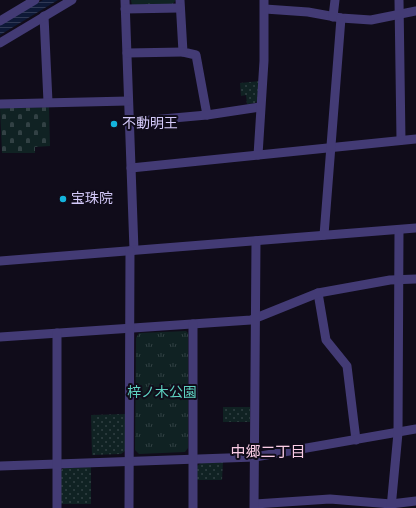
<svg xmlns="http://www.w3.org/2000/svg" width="416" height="508" viewBox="0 0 416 508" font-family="'Alegreya Sans','Noto Sans JP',sans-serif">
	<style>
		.grass { fill: url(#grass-dots) }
		.cemetery { fill: url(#cemetery-stones) }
		.park { fill: url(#park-tufts) }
		.water { fill: url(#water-rules) }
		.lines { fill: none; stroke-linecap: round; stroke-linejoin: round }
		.minor { stroke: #433b75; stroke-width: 9 }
		.poi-dot { fill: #14b4dd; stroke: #100c1a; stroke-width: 1.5 }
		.labels { text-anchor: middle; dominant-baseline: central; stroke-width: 4; stroke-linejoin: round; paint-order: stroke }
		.poi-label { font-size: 14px; fill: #d4cafa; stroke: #100c1a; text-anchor: start }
		.park-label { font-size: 14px; fill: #5ed2c1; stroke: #100c1a }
		.neighbourhood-label { font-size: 15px; fill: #facce5; stroke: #100c1a }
	</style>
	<defs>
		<pattern id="grass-dots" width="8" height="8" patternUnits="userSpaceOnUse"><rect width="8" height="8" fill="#102223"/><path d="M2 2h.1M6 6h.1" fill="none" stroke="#324144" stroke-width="1.8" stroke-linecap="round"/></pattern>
		<pattern id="cemetery-stones" width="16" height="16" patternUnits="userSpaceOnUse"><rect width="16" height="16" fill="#102223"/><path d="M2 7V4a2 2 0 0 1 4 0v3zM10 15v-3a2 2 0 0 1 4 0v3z" fill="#324144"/></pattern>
		<pattern id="park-tufts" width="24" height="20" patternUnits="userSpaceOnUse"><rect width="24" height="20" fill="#102223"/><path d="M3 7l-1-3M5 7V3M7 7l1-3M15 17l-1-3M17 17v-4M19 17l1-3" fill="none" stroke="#324144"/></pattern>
		<pattern id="water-rules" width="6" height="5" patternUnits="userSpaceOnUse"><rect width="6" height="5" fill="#0e1937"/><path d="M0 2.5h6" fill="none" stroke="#303955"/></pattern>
	</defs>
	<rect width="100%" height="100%" fill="#100c1a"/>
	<g class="grass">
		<polygon points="260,81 259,99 255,103 247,104 246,95 241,96 240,83"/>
		<rect x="223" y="407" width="27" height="15"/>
		<polygon points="125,414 125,451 121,454 92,455 91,415"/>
		<polygon points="223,462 222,480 197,480 197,466 201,463"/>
		<polygon points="91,467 91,504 61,504 61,470 64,468"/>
	</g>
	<polygon class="cemetery" points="49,107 50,146 35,147 35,153 2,153 0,108"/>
	<g class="park">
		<polygon points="131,0 175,0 175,1 172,5 132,6"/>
		<polygon points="186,331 188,333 188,448 185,452 139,454 135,450 136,338 139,333"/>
	</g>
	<polygon class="water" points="43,0 58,0 0,35 0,25"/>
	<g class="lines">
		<g class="minor">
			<polyline points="125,0 134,250"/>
			<polyline points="180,0 183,52 196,55 207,115"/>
			<polyline points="399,0 401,140"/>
			<polyline points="125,9 180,8"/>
			<polyline points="265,9 308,12 341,18 371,20 416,11"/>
			<polyline points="44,16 48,102"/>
			<polyline points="333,17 335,0"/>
			<polyline points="0,21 35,0"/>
			<polyline points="0,43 72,0"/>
			<polyline points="127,53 183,52"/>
			<polyline points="0,104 128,101"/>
			<polyline points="129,122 207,115 260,107"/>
			<polyline points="258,155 264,61 264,0"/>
			<polyline points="131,168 416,139"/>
			<polyline points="324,235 341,18"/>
			<polyline points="0,261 416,228"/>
			<polyline points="318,293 326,340 347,366 356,440"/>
			<polyline points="0,337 251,320 318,293 390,280 416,279"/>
			<polyline points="0,466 255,457 416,429"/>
			<polyline points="255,504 330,499 391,504 416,501"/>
			<polyline points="57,508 57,333"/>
			<polyline points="129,508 130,251"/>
			<polyline points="193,508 193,324"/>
			<polyline points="254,508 256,241"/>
			<polyline points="391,508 398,433 399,230"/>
		</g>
	</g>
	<g class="poi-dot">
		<circle cx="114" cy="124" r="4"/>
		<circle cx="63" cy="199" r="4"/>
	</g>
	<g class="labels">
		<g class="poi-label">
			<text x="122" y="124">不動明王</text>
			<text x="71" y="199">宝珠院</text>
		</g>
		<g class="park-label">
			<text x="162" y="393">梓ノ木公園</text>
		</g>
		<g class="neighbourhood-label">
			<text x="268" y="452">中郷二丁目</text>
		</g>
	</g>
</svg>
